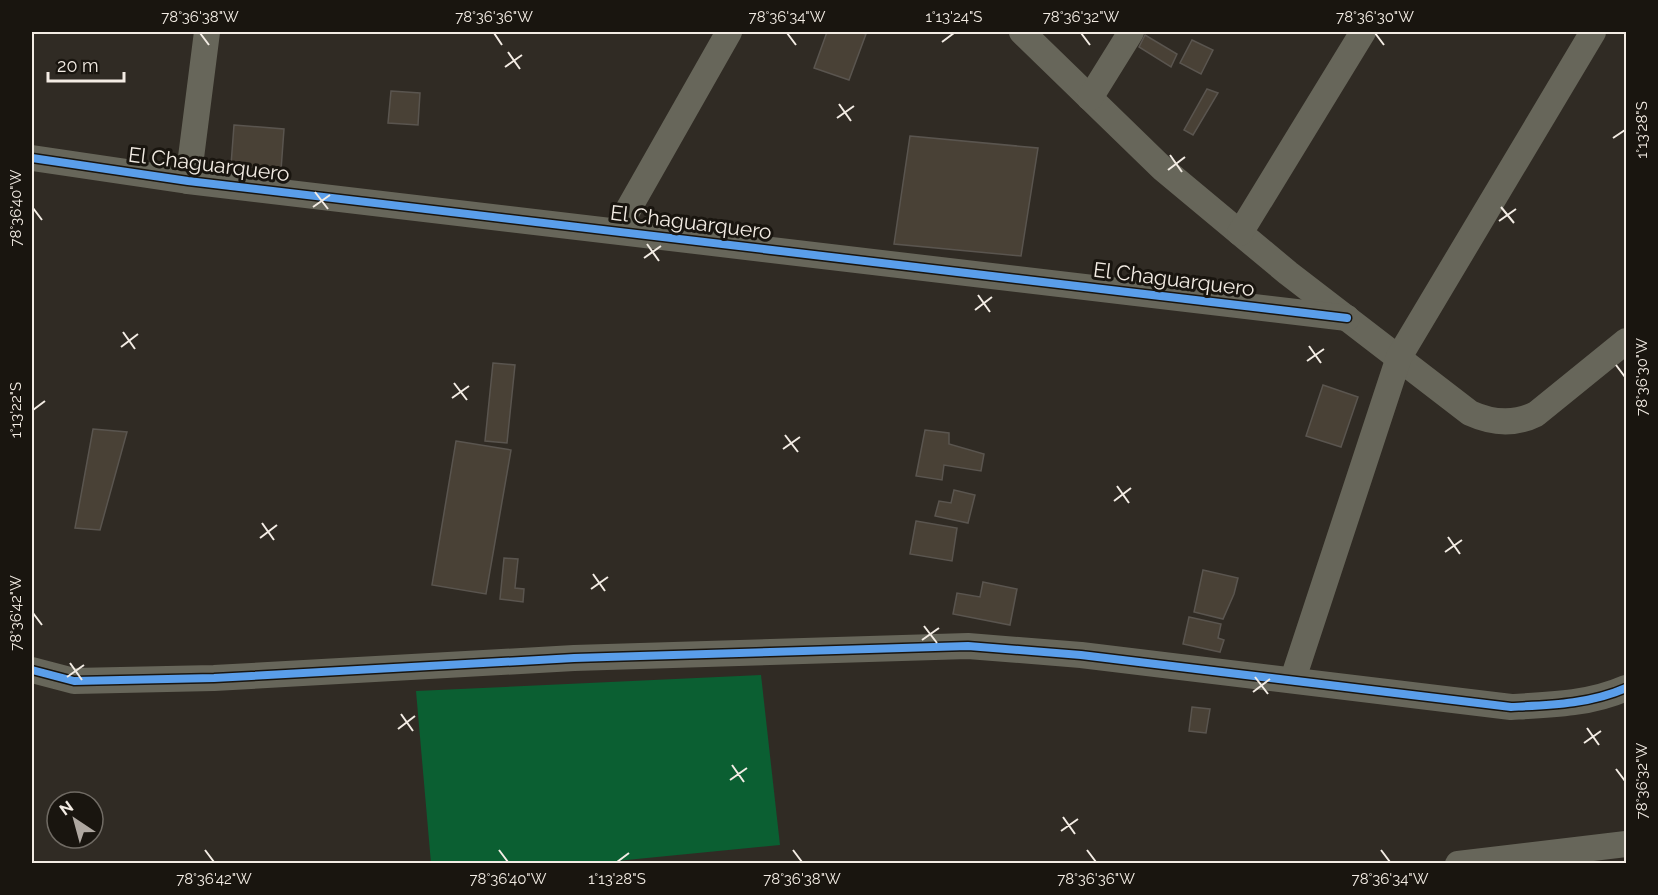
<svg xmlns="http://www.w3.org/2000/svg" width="1658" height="895" viewBox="0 0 1658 895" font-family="Raleway,sans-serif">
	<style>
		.green { fill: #0b5f32 }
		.building { fill: #494136; stroke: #5a554f; stroke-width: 1.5 }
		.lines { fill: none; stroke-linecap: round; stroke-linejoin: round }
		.street { stroke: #67665a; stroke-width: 26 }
		.cycleway-casing { stroke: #19150f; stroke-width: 11 }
		.cycleway { stroke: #5a9eea; stroke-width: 8 }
		.ticks { fill: none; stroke: #f3ece4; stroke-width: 2 }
		.labels { text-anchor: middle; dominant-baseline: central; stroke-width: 6; stroke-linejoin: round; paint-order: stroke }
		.street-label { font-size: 21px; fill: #f3ece4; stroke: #19150f }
		.neatline { fill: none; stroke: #f3ece4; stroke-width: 2 }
		.ticks-label { font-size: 15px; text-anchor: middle; fill: #f3ece4 }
	</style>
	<rect width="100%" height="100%" fill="#302b24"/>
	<polygon class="green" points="761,675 780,845 596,863 431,863 416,691"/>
	<g class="building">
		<polygon points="827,32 859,32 866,34 849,80 814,68"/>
		<polygon points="1145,35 1177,54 1171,67 1139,47"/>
		<polygon points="1192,40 1213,50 1201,74 1180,63"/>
		<polygon points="1207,89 1218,93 1193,135 1184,130"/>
		<polygon points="391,91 420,93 418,125 388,123"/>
		<polygon points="234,125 284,129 281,170 231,165"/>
		<polygon points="910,136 1038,148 1021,256 894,244"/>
		<polygon points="493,363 515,365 507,443 485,441"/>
		<polygon points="1323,385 1358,397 1341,447 1306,436"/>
		<polygon points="93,429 127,432 100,530 75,528"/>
		<polygon points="925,430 949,433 949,444 984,454 981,471 944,465 942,480 916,476"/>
		<polygon points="456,441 511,450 486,594 432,585"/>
		<polygon points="954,490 975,495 968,523 935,516 939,501 951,503"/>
		<polygon points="916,521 957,528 952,561 910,554"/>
		<polygon points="504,558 518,559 515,588 524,589 523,602 500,599"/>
		<polygon points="1203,570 1238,578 1234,594 1223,619 1194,612"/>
		<polygon points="983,582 1017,589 1010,625 953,614 957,593 980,597"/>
		<polygon points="1189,617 1221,624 1218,638 1224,640 1220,652 1183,644"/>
		<polygon points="1192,707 1210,709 1206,733 1189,731"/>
	</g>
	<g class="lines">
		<g class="street">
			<path d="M1022,32L1162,168L1288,273L1470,413C1492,423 1514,425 1536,414L1626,341"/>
			<polyline points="1090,98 1131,32"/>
			<polyline points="32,158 188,181 1347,318"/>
			<polyline points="188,181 207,32"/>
			<polyline points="616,231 729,32"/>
			<polyline points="1240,233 1363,32"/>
			<path d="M32,670L74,681L214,678L574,658L968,646L1081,655L1511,707C1550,705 1590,704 1626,688"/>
			<polyline points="1293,679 1399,357 1593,32"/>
			<polyline points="1458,864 1626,844"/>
		</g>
		<g class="cycleway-casing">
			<g id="cycleway">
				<polyline points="32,158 188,181 1347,318"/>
				<path d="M32,670L74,681L214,678L574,658L968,646L1081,655L1511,707C1550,705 1590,704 1626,688"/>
			</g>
		</g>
		<use href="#cycleway" class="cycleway"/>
	</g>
	<path class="ticks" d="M200,33L209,45M494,33L502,45M787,33L796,45M1081,33L1090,45M1375,33L1384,45M942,42L954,33M508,52L520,69M505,67L522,55M839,104L851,121M837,118L854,106M1613,138L1625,130M1170,155L1182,172M1168,170L1185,157M315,192L328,209M313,207L330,195M1501,207L1514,223M33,208L42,220M1499,221L1516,209M647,244L659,261M644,258L661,246M978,295L990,312M975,310L992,297M123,332L135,349M1309,346L1321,363M121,347L138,334M1307,361L1324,349M1616,365L1625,377M454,383L467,400M452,398L469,386M33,410L45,401M785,435L798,452M783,449L800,437M1117,486L1129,503M1114,501L1131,488M262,523L274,540M1448,537L1460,554M260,538L277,525M1445,552L1462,540M593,574L605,591M591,589L608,577M33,613L42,625M924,626L937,643M922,640L939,628M70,663L82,680M67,677L84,665M1255,677L1268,694M1253,692L1270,679M401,714L413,731M1587,728L1599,745M398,729L415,716M1584,743L1601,731M732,765L744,782M1616,769L1625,781M730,780L747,768M1063,817L1075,834M1061,831L1078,819M205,850L214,862M499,850L508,862M793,850L802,862M1087,850L1096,862M1381,850L1390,862M617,862L629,853"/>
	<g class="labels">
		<g class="street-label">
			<text transform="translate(209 164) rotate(7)">El Chaguarquero</text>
			<text transform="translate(691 222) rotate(7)">El Chaguarquero</text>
			<text transform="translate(1174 279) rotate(7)">El Chaguarquero</text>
		</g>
	</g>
	<rect width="1658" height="895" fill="none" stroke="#19150f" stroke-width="66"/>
	<g transform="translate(75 820) rotate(324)"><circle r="28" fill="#19150f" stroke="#706b64" stroke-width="1.5"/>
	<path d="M0-4.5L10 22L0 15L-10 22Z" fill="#afa8a1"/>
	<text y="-9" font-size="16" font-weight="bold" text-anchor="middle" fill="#f3ece4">N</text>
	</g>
	<path d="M48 72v9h76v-9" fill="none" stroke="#f3ece4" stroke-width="3"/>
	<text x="57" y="72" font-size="18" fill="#f3ece4" stroke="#19150f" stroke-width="4.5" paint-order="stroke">20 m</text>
	<rect x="33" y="33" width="1592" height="829" class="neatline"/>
	<g class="ticks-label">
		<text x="200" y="22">78°36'38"W</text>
		<text x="494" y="22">78°36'36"W</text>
		<text x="787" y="22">78°36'34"W</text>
		<text x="954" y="22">1°13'24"S</text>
		<text x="1081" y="22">78°36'32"W</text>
		<text x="1375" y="22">78°36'30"W</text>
		<text transform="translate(1642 130) rotate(-90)" y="5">1°13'28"S</text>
		<text transform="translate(16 208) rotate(-90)" y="5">78°36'40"W</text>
		<text transform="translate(1642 377) rotate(-90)" y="5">78°36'30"W</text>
		<text transform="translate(16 410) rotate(-90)" y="5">1°13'22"S</text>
		<text transform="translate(16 613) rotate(-90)" y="5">78°36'42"W</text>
		<text transform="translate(1642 781) rotate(-90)" y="5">78°36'32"W</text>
		<text x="214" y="884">78°36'42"W</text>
		<text x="508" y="884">78°36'40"W</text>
		<text x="617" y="884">1°13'28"S</text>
		<text x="802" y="884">78°36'38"W</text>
		<text x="1096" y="884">78°36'36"W</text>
		<text x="1390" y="884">78°36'34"W</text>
	</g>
</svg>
